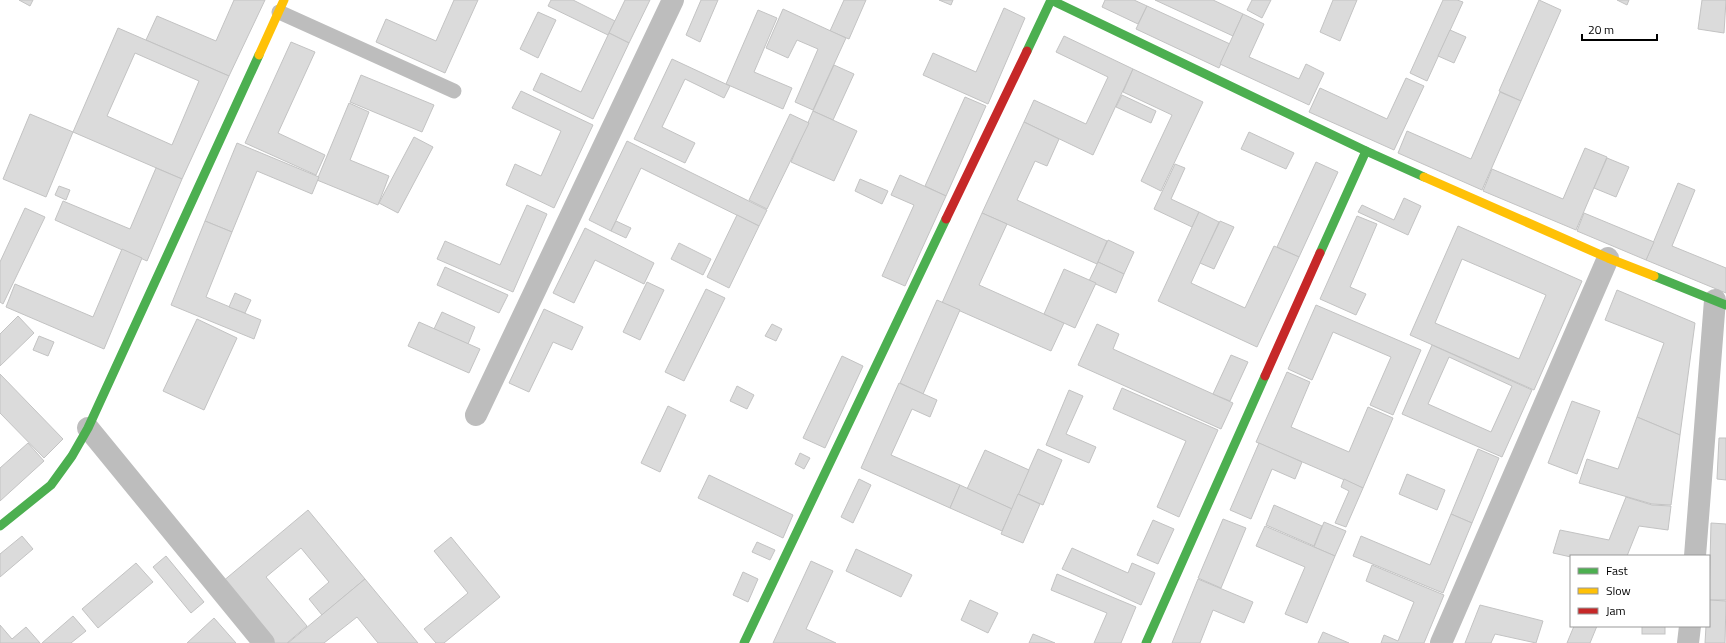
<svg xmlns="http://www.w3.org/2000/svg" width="1726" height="643" viewBox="0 0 1726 643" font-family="'Titillium Web',sans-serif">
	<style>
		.building { fill: #dbdbdb; stroke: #c3c3c3; fill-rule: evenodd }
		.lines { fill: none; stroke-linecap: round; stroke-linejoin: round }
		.lane { stroke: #bdbdbd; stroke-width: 15 }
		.street { stroke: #bdbdbd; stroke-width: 22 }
		.fast { stroke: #4caf50; stroke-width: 9 }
		.slow { stroke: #ffc107; stroke-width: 9 }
		.jam { stroke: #c62828; stroke-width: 9 }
	</style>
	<rect width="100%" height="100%" fill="#fff"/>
	<g class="building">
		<polygon points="19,0 33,0 30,6"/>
		<polygon points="234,0 265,0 229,76 146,40 157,16 216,41"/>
		<polygon points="454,0 478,0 445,73 376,42 386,19 436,41"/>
		<polygon points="551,0 573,0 615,21 608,35 548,6"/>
		<polygon points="625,0 650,0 629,43 609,33"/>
		<polygon points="701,0 718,0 700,42 686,35"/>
		<polygon points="844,0 866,0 849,39 830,31"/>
		<polygon points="939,0 953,0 951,5"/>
		<polygon points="1105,0 1134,0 1147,6 1138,24 1102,7"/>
		<polygon points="1155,0 1213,0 1243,14 1233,36"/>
		<polygon points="1252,0 1271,0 1262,18 1247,10"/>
		<polygon points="1333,0 1357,0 1340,41 1320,32"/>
		<polygon points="1443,0 1457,0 1463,2 1427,81 1410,73"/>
		<polygon points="1539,0 1561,10 1521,101 1499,91"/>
		<polygon points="1617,0 1629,0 1627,5"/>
		<polygon points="1702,0 1726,0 1724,33 1698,29"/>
		<polygon points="1147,6 1230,44 1219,68 1136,29"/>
		<polygon points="1004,8 1025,18 988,104 923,75 933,53 976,72"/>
		<polygon points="783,9 846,38 813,110 795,102 818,49 797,40 788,58 766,48"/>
		<polygon points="758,10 777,18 754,72 792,88 783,109 726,84"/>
		<polygon points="538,12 556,20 538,58 520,49"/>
		<polygon points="1243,14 1264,24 1249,57 1299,79 1306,64 1324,73 1309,105 1220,64"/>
		<path d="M118,28L229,76L182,179L73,132ZM135,53L199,81L172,145L107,116Z"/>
		<polygon points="1450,30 1466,37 1454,63 1438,56"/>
		<polygon points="609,33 629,43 593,119 533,90 541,73 581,92"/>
		<polygon points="1064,36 1133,69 1093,155 1024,122 1034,100 1086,124 1108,77 1056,52"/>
		<polygon points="291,42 315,52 278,133 325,155 316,175 245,143"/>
		<polygon points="672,59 730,86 724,98 685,79 662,127 695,143 685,163 634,139"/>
		<polygon points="834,65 854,74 833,120 813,111"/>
		<polygon points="1133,69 1203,102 1161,191 1141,181 1172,115 1123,92"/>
		<polygon points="361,75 434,105 422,132 350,102"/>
		<polygon points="1406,78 1424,86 1394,150 1309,112 1320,88 1387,119"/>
		<polygon points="521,91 593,125 554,208 506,185 515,164 541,176 561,131 512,108"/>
		<polygon points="1500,92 1521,101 1482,190 1398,153 1407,131 1471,159"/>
		<polygon points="1122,95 1156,111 1151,123 1116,107"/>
		<polygon points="965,97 986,106 946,196 925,186"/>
		<polygon points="349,103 369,112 350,160 389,176 378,205 317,180"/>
		<polygon points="813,111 857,131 834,181 791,162"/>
		<polygon points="30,114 73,132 46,197 3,179"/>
		<polygon points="790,114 809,123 767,209 749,200"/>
		<polygon points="1024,122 1059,139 1047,166 1035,161 1017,200 1107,241 1097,264 982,213"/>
		<polygon points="1249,132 1294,153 1286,169 1241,149"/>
		<polygon points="414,137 433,147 398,213 379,203"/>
		<polygon points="627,141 767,210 759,226 641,168 611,231 589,220"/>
		<polygon points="237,143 319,177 312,194 257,171 232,232 205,221"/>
		<polygon points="1585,148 1607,157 1576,230 1483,191 1492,169 1563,199"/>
		<polygon points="1607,158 1629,167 1616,197 1594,188"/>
		<polygon points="1316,162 1338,172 1299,257 1277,247"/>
		<polygon points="1175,164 1185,168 1171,199 1199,212 1192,227 1154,209"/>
		<polygon points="156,168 182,179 147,261 55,220 63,201 130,229"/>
		<polygon points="900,175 946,196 905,286 882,276 914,205 891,195"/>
		<polygon points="860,179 888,191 882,204 855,191"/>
		<polygon points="1678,183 1695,190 1672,246 1726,268 1726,293 1646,260"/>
		<polygon points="59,186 70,190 66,200 55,195"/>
		<polygon points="1404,198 1421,206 1408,235 1358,212 1362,205 1394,220"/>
		<polygon points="527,205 547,214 513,292 437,259 445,241 500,265"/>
		<polygon points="25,208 45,217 3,304 0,302 0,262"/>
		<polygon points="1199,212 1219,222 1191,283 1245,308 1274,246 1299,257 1257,347 1158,301"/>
		<polygon points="982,213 1007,224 979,285 1064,323 1051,351 942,303"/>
		<polygon points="1584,213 1654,242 1646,260 1577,231"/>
		<polygon points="737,215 759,226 729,288 707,277"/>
		<polygon points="1357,216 1377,224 1350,287 1366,294 1356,315 1320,299"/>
		<polygon points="205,221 232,232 206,297 261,320 254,339 171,305"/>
		<polygon points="616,221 631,228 626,238 611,231"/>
		<polygon points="1220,221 1234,227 1214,269 1200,263"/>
		<path d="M1458,226L1582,281L1534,390L1410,335ZM1462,259L1546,295L1519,359L1435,323Z"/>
		<polygon points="585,228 654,263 644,284 595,260 574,303 553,293"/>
		<polygon points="1108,240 1134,252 1124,274 1098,262"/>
		<polygon points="679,243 711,259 703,275 671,259"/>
		<polygon points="122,249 142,258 104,349 6,307 15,284 93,317"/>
		<polygon points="1098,262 1124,274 1116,293 1089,281"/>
		<polygon points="445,267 508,295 499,313 437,285"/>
		<polygon points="1064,269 1096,283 1075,328 1044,314"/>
		<polygon points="647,282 664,290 640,340 623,332"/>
		<polygon points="706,289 725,298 684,381 665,372"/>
		<polygon points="1617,290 1695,323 1680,435 1637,417 1664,343 1605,320"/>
		<polygon points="235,293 251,300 245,313 229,307"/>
		<polygon points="937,300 960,310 923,394 900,383"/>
		<polygon points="1316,305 1421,350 1393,415 1370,405 1391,357 1333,332 1312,380 1288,369"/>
		<polygon points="544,309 583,327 572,350 553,342 529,392 509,383"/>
		<polygon points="442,312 475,327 468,344 434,329"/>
		<polygon points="18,316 34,333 0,366 0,334"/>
		<polygon points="197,319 237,338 204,410 163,391"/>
		<polygon points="419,322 480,349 469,373 408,346"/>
		<polygon points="772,324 782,329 776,341 765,336"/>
		<polygon points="1097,324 1119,334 1113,349 1233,403 1221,429 1078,365"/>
		<polygon points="39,336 54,342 48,356 33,350"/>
		<path d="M1432,345L1532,390L1502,457L1402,414ZM1449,357L1512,386L1491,432L1428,404Z"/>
		<polygon points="1231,355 1248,362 1230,401 1213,394"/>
		<polygon points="842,356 863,366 825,448 803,438"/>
		<polygon points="1287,372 1310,382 1291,427 1349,452 1368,407 1393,418 1363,488 1256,442"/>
		<polygon points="0,374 63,439 44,458 0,413"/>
		<polygon points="899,383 937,400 930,417 912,409 891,455 960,485 950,508 861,468"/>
		<polygon points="737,386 754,395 747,409 730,401"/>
		<polygon points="1122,388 1218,430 1179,517 1157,507 1186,441 1113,409"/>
		<polygon points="1069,390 1083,396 1066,434 1096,447 1089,463 1046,445"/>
		<polygon points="1572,401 1600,411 1577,474 1548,463"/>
		<polygon points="668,406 686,415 660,472 641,463"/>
		<polygon points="1637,417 1680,435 1671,505 1652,504 1579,483 1587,459 1618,469"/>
		<polygon points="1719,438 1726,438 1726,480 1717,479"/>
		<polygon points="28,443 44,461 0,501 0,468"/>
		<polygon points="1259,443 1302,462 1295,479 1272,469 1251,519 1230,510"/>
		<polygon points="1038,449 1062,460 1043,505 1018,494"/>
		<polygon points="1478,449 1499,458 1472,523 1451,514"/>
		<polygon points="985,450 1029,470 1012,509 967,489"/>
		<polygon points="800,453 810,458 804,469 795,464"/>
		<polygon points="1407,474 1445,490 1437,510 1399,494"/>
		<polygon points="709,475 793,515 783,538 698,498"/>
		<polygon points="859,479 871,485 853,523 841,517"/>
		<polygon points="1344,479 1363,488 1346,527 1335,523 1349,491 1341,487"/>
		<polygon points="960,485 1012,509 1002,531 950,508"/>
		<polygon points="1018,494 1040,504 1023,543 1001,534"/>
		<polygon points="1626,497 1652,505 1671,506 1668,530 1639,526 1627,556 1571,557 1553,553 1560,530 1609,540"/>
		<polygon points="1274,505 1322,526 1314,546 1266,525"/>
		<polygon points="308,510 365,579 322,615 309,599 329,582 301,548 266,577 307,626 287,643 272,643 222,582"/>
		<polygon points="1451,514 1472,523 1443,593 1353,556 1361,536 1430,565"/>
		<polygon points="1223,519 1246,528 1221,588 1198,578"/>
		<polygon points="1153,520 1174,529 1158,564 1137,555"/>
		<polygon points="1324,522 1346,531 1335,556 1314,547"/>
		<polygon points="1711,523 1726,524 1726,600 1709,600"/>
		<polygon points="1265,526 1335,556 1307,623 1285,614 1305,567 1256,546"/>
		<polygon points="22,536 33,549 0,577 0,554"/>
		<polygon points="451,537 500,597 444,643 436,643 424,629 468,593 434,551"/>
		<polygon points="757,542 775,550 770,560 752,552"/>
		<polygon points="1072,548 1128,573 1132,563 1155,573 1141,605 1062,569"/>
		<polygon points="856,549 912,575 901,597 846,571"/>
		<polygon points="166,556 204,602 191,613 153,567"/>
		<polygon points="811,561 833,571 806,629 836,643 773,643"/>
		<polygon points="136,563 153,582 98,628 82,609"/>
		<polygon points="1372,565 1444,595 1424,643 1381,643 1384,635 1398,641 1414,602 1366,581"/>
		<polygon points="743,572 758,579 748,602 733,595"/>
		<polygon points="1057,574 1136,607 1121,643 1094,643 1107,613 1051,590"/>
		<polygon points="365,579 418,643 378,643 357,617 324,643 288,643"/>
		<polygon points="1198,579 1253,602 1244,623 1213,610 1200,643 1172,643"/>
		<polygon points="970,600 998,613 988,633 961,620"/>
		<polygon points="1709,600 1726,601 1725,643 1705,643 1706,626 1709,626"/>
		<polygon points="1480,605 1543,621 1536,643 1495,634 1491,643 1465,643"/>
		<polygon points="73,616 86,631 71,643 42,643"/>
		<polygon points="214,618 236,643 187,643"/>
		<polygon points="0,625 12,639 26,627 40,643 0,643"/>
		<polygon points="1574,626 1597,626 1590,643 1567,643"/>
		<rect x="1642" y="626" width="23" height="8"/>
		<polygon points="1323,632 1349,643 1318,643"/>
		<polygon points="1033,634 1055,643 1029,643"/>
	</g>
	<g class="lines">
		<polyline class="lane" points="279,12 454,91"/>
		<g class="street">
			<polyline points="476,415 673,0"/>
			<polyline points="88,428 264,643"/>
			<polyline points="1695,556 1715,300"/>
			<polyline points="1441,643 1608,258"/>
			<polyline points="1688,643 1690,626"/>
		</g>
		<g class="fast">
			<polyline points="1051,0 1366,151 1424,177"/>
			<polyline points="1027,51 1051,0"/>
			<polyline points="1320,253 1366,151"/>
			<polyline points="1654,276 1726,305"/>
			<polyline points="0,526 51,485 72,456 88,428 259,55"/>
			<polyline points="744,643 946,219"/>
			<polyline points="1146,643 1265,376"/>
		</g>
		<g class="slow">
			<polyline points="259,55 284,0"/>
			<polyline points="1424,177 1608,258 1654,276"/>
		</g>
		<g class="jam">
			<polyline points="946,219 1027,51"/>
			<polyline points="1265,376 1320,253"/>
		</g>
	</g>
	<rect x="1570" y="555" width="140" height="72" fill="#ffffff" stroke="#999999"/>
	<rect x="1578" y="568" width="20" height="6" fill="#4caf50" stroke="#999999"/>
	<text x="1606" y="575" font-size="12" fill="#000000">Fast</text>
	<rect x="1578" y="588" width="20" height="6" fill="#ffc107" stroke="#999999"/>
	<text x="1606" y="595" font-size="12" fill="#000000">Slow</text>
	<rect x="1578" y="608" width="20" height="6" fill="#c62828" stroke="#999999"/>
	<text x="1606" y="615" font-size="12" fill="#000000">Jam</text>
	<path d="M1582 34v6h75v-6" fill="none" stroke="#000000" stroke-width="2"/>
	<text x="1588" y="34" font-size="12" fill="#000000" stroke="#ffffff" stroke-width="3" paint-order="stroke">20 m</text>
</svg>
